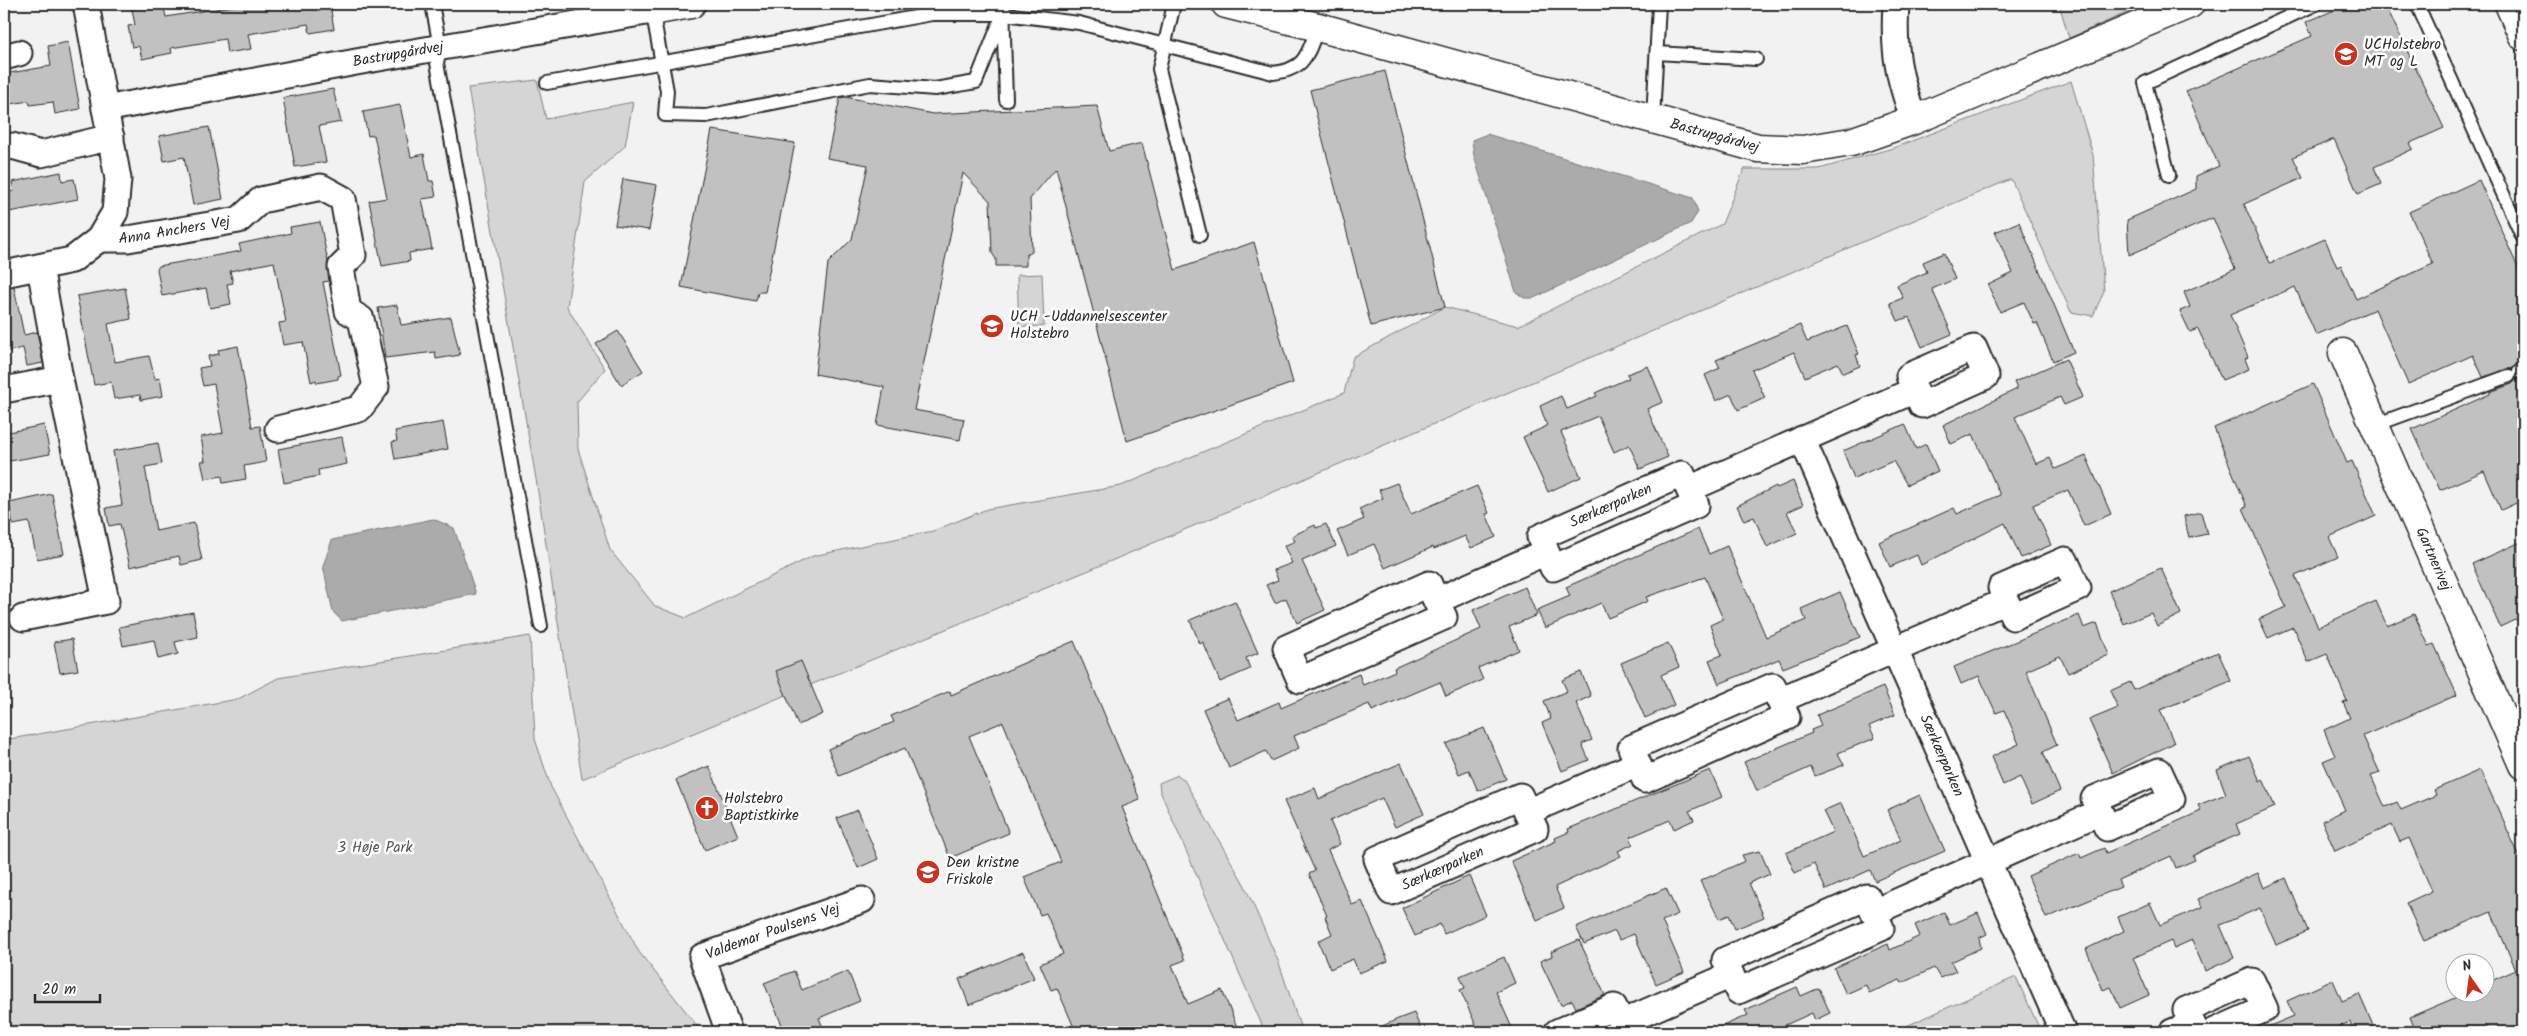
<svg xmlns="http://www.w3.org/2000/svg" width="2527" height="1036" viewBox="0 0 2527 1036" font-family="Kalam,sans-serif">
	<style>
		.green { fill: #d5d5d5; stroke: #808080 }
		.water { fill: #ababab; stroke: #787878 }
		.building { fill: #c1c1c1; stroke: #2b2b2b }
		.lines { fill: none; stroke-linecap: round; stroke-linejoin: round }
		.lane-casing { stroke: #2b2b2b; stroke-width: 16 }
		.street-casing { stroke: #2b2b2b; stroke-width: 29 }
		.secondary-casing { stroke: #2b2b2b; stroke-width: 31 }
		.primary-casing { stroke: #2b2b2b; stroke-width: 31 }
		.lane { stroke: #fff; stroke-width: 12 }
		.street { stroke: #fff; stroke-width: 25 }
		.secondary { stroke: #fff; stroke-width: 28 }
		.primary { stroke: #fff; stroke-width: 28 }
		.labels { text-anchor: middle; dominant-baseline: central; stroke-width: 5; stroke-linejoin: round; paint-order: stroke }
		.poi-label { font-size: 15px; fill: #2b2b2b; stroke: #fff; text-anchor: start }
		.street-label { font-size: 15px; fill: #2b2b2b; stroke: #fff }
		.park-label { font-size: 15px; fill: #565656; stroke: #fff }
	</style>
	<rect width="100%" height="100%" fill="#f2f2f2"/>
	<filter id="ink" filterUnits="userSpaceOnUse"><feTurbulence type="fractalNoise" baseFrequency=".02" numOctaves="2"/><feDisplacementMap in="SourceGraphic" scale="10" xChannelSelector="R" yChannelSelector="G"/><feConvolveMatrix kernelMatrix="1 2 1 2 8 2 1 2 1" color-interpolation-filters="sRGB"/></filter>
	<g filter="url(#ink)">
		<g class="green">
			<polygon points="2059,4 2147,4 2069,38"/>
			<polygon points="537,80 546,119 633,102 625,146 585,182 567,307 605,369 577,402 578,449 610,550 655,606 686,618 813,556 933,531 987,509 1121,486 1344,393 1353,357 1445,307 1518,326 1722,224 1744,169 1819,169 1893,148 2071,81 2093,155 2104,291 2093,316 2071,312 2011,179 1092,569 582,779 536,479 468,88"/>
			<polygon points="1042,274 1044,326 1019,327 1017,275"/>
			<polygon points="530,636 535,739 551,787 639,952 702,1032 4,1032 4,740 238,699 278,678"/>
			<polygon points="1178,775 1184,780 1244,884 1279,963 1302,1032 1265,1032 1160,791 1159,783"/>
			<polygon points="2016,977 2041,1032 1893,1032"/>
		</g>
		<g class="water">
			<polygon points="1487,134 1693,198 1698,212 1691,223 1534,298 1524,298 1516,292 1474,156 1472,140"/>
			<polygon points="433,519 454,528 476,594 342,621 333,612 323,566 332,540"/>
		</g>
		<g class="building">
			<polygon points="131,4 163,4 166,17 246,4 330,4 334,29 310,33 308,24 248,34 251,49 227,53 225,39 171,48 172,53 142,59 139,46 132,47 128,26 135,25"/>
			<polygon points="2335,4 2385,4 2444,128 2410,143 2413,149 2374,167 2381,184 2358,194 2334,139 2293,157 2303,178 2244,204 2270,263 2325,239 2337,267 2341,265 2356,299 2433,264 2409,212 2479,180 2523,279 2523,361 2512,369 2483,377 2473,355 2408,384 2375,309 2316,335 2295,287 2230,315 2248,357 2245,359 2249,369 2222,380 2198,329 2190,332 2180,311 2190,307 2184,292 2235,269 2213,218 2129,255 2127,220 2196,189 2196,176 2219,166 2186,91 2312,36 2306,22 2337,9"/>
			<polygon points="68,42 80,109 55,114 53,102 30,105 29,101 4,105 4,74 51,66 48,46"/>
			<polygon points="1385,71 1445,307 1371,326 1310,90"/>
			<polygon points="333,89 341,122 319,126 326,162 295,167 283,98"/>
			<polygon points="845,97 933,114 1097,106 1109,151 1142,143 1175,270 1254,242 1293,383 1127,441 1056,168 1030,199 1032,252 1026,255 1026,266 996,266 996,259 992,253 990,201 963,173 914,410 964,419 960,440 877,425 884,387 815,374 828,263 852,239 868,165 827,158 840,98"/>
			<polygon points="400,105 411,157 424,154 429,181 433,181 436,197 422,199 432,249 409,253 410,261 382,266 369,201 387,198 374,135 368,136 363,112"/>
			<polygon points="209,127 223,199 193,205 184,157 164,161 159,136"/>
			<polygon points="712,130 795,143 765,292 758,292 756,301 681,287"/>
			<polygon points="61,172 62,181 74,179 78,199 4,213 4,193 14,191 12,182"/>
			<polygon points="623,179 657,185 649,230 615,225"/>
			<polygon points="320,222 328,262 329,281 323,282 341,375 338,376 338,379 317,383 316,380 311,382 303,342 283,345 279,323 286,322 274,262 230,271 233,283 227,284 231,304 210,308 206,288 162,296 157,269 159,266 241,251 239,244 291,233 290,227"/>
			<polygon points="2019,222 2074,352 2053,361 2037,323 2034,324 2024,302 2000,312 1988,285 2013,273 1995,232"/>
			<polygon points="1944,253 1955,279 1932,289 1952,334 1922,347 1909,317 1898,321 1890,303 1903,298 1897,285 1927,272 1923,262"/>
			<polygon points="14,287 24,335 37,332 43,363 27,366 23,348 4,352 4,288"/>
			<polygon points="125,288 131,319 108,324 115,362 149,356 155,379 160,378 163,396 141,400 140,395 114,399 111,382 94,385 77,296"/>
			<polygon points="397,305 401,325 451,317 460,355 436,359 435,352 385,358 378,308"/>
			<polygon points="1800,325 1807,342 1847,326 1859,354 1856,355 1860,366 1843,373 1838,363 1805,377 1794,352 1752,370 1765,398 1738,410 1731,394 1716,401 1705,375 1720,368 1716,360"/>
			<polygon points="618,331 643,371 621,385 596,344"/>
			<polygon points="238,346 252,427 260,426 266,462 244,466 246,479 223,483 222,476 205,479 201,461 205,461 201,437 223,433 214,384 203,386 199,368 210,366 208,356 219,354 218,350"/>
			<polygon points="2066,359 2083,397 2064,405 2060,397 2015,417 2036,464 2050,458 2055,469 2086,456 2111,514 2084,526 2068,490 2033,505 2051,545 2021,558 2005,523 1921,565 1917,555 1890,567 1879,542 1954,508 1957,514 2000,495 1973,434 1951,444 1943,425 2017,389 2014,382"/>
			<polygon points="1648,366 1663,402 1647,409 1668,457 1640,469 1629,445 1614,452 1598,416 1561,432 1581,477 1548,492 1523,437 1547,426 1540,406 1561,396 1567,409 1597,396 1595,393 1629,378 1627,374"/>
			<polygon points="2523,379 2523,500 2501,510 2484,471 2440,490 2412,429 2490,394 2490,392 2512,384 2516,380"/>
			<polygon points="2313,384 2347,463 2352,461 2376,516 2329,537 2338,557 2295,576 2318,627 2376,601 2387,626 2414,614 2429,646 2434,644 2457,695 2363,736 2380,773 2371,776 2385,807 2397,802 2401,810 2436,795 2434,790 2480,770 2523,864 2523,1032 2416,1032 2410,1017 2464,994 2484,994 2484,984 2516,970 2491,912 2424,941 2406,903 2432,891 2409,838 2400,842 2392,825 2335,851 2322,821 2345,810 2323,761 2335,756 2324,730 2350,718 2343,702 2347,701 2327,654 2308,662 2293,627 2268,638 2259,619 2286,607 2243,508 2247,507 2214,428"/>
			<polygon points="443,422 448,449 395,459 392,442 397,441 395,431"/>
			<polygon points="1905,424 1916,449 1926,444 1938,471 1907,485 1893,461 1854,478 1843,451"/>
			<polygon points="44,425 50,454 4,462 4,433"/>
			<polygon points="342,437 347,464 318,470 319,476 284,483 278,449"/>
			<polygon points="158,443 162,464 145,467 156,531 194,523 202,560 181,565 179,556 130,567 120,524 109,526 106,508 122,505 113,451"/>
			<polygon points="1793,481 1803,505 1787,512 1797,533 1767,547 1754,517 1744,521 1737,506 1776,486 1777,488"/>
			<polygon points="1397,483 1411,514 1477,486 1489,513 1486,514 1496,537 1471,548 1465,536 1434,549 1433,547 1385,568 1374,544 1348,555 1337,531 1364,519 1359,509 1383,498 1379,490"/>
			<polygon points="52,494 64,554 37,559 29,522 13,525 9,503"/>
			<polygon points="2201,512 2207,534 2189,538 2184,516"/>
			<polygon points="1326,524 1336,546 1302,561 1325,610 1297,623 1286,598 1275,603 1266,585 1278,580 1274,570 1292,563 1284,546 1295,541 1292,536 1315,525 1316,528"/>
			<polygon points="1698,529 1709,554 1727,546 1766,637 1806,620 1801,609 1840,592 1860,637 1783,668 1779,659 1719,684 1709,660 1722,655 1710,625 1723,619 1705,577 1646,597 1648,601 1608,618 1601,603 1545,628 1537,610 1570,596 1566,587"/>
			<polygon points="2523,541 2523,616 2500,627 2472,564"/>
			<polygon points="2161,568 2181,614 2157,626 2151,613 2124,624 2109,591"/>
			<polygon points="1525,587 1537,615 1509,627 1519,650 1478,668 1483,680 1446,696 1440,682 1372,711 1369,704 1294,736 1299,748 1271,761 1266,751 1229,768 1203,709 1228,698 1238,720 1279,702 1281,708 1359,674 1363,685 1395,671 1394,668 1481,629 1473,610"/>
			<polygon points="1235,601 1258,653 1246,658 1250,669 1220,682 1203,642 1200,644 1190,620"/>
			<polygon points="193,612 198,637 175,642 178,654 158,659 154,640 123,646 119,627"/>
			<polygon points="2079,615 2084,628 2097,623 2109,655 2068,673 2060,656 2026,671 2057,745 2043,752 2060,791 2032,804 2020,777 2003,785 1991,757 2019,744 2004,710 1996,713 1979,676 1961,684 1954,667"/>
			<polygon points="72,639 78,670 60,673 54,642"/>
			<polygon points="1074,641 1140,800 1122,807 1185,960 1172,965 1188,1004 1222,990 1239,1032 1076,1032 1057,988 1051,990 1040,964 1063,954 1046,913 1040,915 1024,877 1061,862 1003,722 969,736 1009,833 950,858 905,748 839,776 828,749 894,722 891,716 950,691 951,695"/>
			<polygon points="1668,643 1679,667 1661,675 1674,705 1645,718 1621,663"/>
			<polygon points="2218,652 2231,681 2160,710 2174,743 2113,773 2089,720 2118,708 2110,691 2130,682 2134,690"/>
			<polygon points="801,661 823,714 798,725 776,671"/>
			<polygon points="1581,672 1591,696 1576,703 1592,740 1582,744 1589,760 1562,771 1542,723 1551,719 1544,701 1567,691 1562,680"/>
			<polygon points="1883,687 1895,715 1869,726 1875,738 1838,753 1844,765 1815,776 1811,767 1757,791 1744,762 1812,733 1811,730 1821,726 1817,715"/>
			<polygon points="1484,728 1506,779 1478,791 1469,770 1459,774 1446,744"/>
			<polygon points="2249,756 2260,781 2263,779 2275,807 2236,824 2240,834 2203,850 2193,856 2195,860 2176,868 2171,856 2118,880 2121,887 2046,918 2028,876 2079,853 2081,858 2104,848 2106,853 2201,811 2198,805 2226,794 2217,770"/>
			<polygon points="1401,763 1424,814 1395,827 1382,798 1330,821 1340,844 1328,850 1352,905 1362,901 1388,961 1359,973 1353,959 1330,969 1318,941 1332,934 1325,917 1327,916 1309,874 1315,871 1284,801 1315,788 1319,799"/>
			<polygon points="709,766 738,836 705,850 676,780"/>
			<polygon points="1710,770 1722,797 1689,811 1694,820 1674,829 1670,820 1630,837 1633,844 1618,851 1621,856 1555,887 1564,908 1537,920 1511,861 1556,841 1555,838 1569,832 1568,829"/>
			<polygon points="1920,795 1945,851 1875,881 1870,870 1826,890 1814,864 1795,873 1786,853 1833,832 1823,811 1841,803 1864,856 1901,840 1887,810"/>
			<polygon points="858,810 878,859 858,868 837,818"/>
			<polygon points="1760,851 1770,874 1749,883 1764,917 1735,929 1729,915 1719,919 1700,881 1745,861 1742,855"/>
			<polygon points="2258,873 2264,888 2286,878 2308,931 2276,945 2260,908 2220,925 2234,958 2205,971 2192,940 2174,948 2171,941 2133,958 2149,995 2120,1008 2111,987 2103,990 2086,949 2124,931 2118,917 2150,903 2160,925 2202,907 2198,899"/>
			<polygon points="1469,876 1486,915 1444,934 1440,924 1415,936 1402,908"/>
			<polygon points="1666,888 1678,914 1662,921 1684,972 1656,984 1634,934 1619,940 1615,931 1584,944 1576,927"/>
			<polygon points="1944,912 1950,925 1978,913 1987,934 1979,938 1981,948 1951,962 1956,971 1940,978 1934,968 1902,983 1900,980 1869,993 1866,985 1846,994 1834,968 1888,944 1890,950 1920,936 1915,925"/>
			<polygon points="1579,940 1605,995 1576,1008 1572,1000 1561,1005 1540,961 1552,956 1551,952"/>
			<polygon points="1023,952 1034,978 969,1005 959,979"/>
			<polygon points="1504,957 1515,983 1496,992 1512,1028 1503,1032 1479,1032 1460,990 1465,988 1460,976"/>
			<polygon points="794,971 802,990 848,971 860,1001 819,1018 825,1032 785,1032 764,983"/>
			<polygon points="2333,980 2342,1001 2359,994 2376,1032 2354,1032 2350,1022 2326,1032 2255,1032 2294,1016 2287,1001"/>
			<polygon points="1797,987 1801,996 1819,988 1830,1013 1815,1020 1812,1013 1770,1032 1709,1032 1748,1015 1745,1010"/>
			<polygon points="1414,1013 1422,1032 1369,1032 1398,1019"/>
		</g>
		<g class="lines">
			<g class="lane-casing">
				<g id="lane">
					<polyline points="432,4 440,47 437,63 541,626"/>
					<polyline points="1003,4 1006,100"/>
					<polyline points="1174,4 1159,69 1200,235"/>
					<polyline points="2417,4 2523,238"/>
					<polyline points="652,9 667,91 665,115 706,116 870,84 935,89 976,82 1003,14"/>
					<polyline points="1657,53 1756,59"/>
					<path d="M547,83L932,14H1003L1079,23L1273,73C1306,69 1307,55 1318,27"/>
					<polyline points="1653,119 1659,4"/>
					<polyline points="2169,175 2145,83 2316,4"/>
					<polyline points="2519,372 2523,369"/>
					<polyline points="2375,425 2509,376"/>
				</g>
			</g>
			<g class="street-casing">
				<g id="street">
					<path d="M1896,4C1893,51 1898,76 1914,120"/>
					<polyline points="4,57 19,53"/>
					<path id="s1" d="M105,109L367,60L652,11"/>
					<polyline points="4,148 12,146 41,154 111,137"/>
					<path id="s2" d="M99,239H128L239,220L261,200L321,187L343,199L353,255L341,267L348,311L361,319L376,387L359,409L278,429"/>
					<polyline points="4,274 72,260 99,239 115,212 118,179 86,4"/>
					<polyline points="4,390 60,379"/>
					<path id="s3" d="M1802,439L2063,1032"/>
					<polygon points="1682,474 1696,505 1553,568 1540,537"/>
					<polyline points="1689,489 1915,390 1922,405 1986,376 1974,348 1909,376 1915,390"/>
					<polyline points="1436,601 1444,617 1300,680 1286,648 1429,584 1436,601 1546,552"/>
					<polyline points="23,618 106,601 60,379 40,267"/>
					<polygon points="1773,686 1787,717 1645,780 1631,748"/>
					<polyline points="1780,700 2006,601 2013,617 2078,588 2065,560 2001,588 2006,601"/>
					<polyline points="1527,812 1535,829 1391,892 1377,859 1520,796 1527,812 1637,764"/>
					<polygon points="1867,897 1881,928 1738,991 1725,960"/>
					<polyline points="1874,912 2100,812 2107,828 2172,799 2159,771 2094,799 2100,812"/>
					<polyline points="1621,1023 1731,975"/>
					<path id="s4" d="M729,1032L702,957L862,900"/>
					<polyline points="1557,1032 1614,1007 1625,1032"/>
					<polyline points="2172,1032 2192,1024"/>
					<polyline points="2196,1032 2186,1010 2252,981 2265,1009 2213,1032"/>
				</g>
			</g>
			<g class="secondary-casing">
				<g id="secondary">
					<path id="s5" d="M1226,4L1318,27L1758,148L1803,150L1851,142L1914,120L2190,4"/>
					<polyline points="652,11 691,4"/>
					<path id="s6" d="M2343,353L2523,765"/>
				</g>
			</g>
			<g class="primary-casing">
				<polyline id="primary" points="2509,4 2523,36"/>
			</g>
			<use href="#lane" class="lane"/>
			<use href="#street" class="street"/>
			<use href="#secondary" class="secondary"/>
			<use href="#primary" class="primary"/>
		</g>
	</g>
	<defs>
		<g id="school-disc" transform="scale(1.25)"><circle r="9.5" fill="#c8321e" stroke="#fff"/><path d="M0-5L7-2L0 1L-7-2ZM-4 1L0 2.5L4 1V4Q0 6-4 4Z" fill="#fff"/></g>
		<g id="church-disc" transform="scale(1.25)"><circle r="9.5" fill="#c8321e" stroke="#fff"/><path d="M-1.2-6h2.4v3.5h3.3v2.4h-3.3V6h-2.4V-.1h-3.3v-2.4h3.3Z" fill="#fff"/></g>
	</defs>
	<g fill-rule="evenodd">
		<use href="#school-disc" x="2346" y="54"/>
		<use href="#school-disc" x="992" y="326"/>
		<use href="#church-disc" x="707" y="808"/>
		<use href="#school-disc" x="928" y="872"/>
	</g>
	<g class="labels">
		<g class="poi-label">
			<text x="2364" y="45">UCHolstebro<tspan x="2364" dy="17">MT og L</tspan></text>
			<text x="1010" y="317">UCH -Uddannelsescenter<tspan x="1010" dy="17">Holstebro</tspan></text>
			<text x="724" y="799">Holstebro<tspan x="724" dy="17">Baptistkirke</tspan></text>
			<text x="946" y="863">Den kristne<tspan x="946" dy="17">Friskole</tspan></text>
		</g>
		<g class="street-label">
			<text stroke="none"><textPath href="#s1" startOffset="298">Bastrupgårdvej</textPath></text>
			<text stroke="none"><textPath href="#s5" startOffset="506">Bastrupgårdvej</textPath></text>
			<text stroke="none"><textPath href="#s2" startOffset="76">Anna Anchers Vej</textPath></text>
			<text transform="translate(1611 506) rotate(-24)">Særkærparken</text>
			<text stroke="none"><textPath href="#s6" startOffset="225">Gartnerivej</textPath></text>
			<text stroke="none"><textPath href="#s3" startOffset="346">Særkærparken</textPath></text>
			<text transform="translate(1443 869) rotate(-24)">Særkærparken</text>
			<text stroke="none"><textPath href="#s4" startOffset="155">Valdemar Poulsens Vej</textPath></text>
		</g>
		<g class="park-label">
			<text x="375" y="848">3 Høje Park</text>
		</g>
	</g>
	<rect width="2527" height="1036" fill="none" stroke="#fff" stroke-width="20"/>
	<rect x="10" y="10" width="2507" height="1016" fill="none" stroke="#2b2b2b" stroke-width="2" filter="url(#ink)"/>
	<g transform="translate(2470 978) rotate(346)"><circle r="24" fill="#ffffff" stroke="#aaaaaa"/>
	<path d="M0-4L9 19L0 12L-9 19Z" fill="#c8321e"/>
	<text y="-8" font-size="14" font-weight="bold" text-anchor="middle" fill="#2b2b2b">N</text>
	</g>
	<path d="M35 994v8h65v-8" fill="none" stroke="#2b2b2b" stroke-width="2.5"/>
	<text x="42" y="994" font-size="15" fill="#2b2b2b" stroke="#ffffff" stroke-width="4" paint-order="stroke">20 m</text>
</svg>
